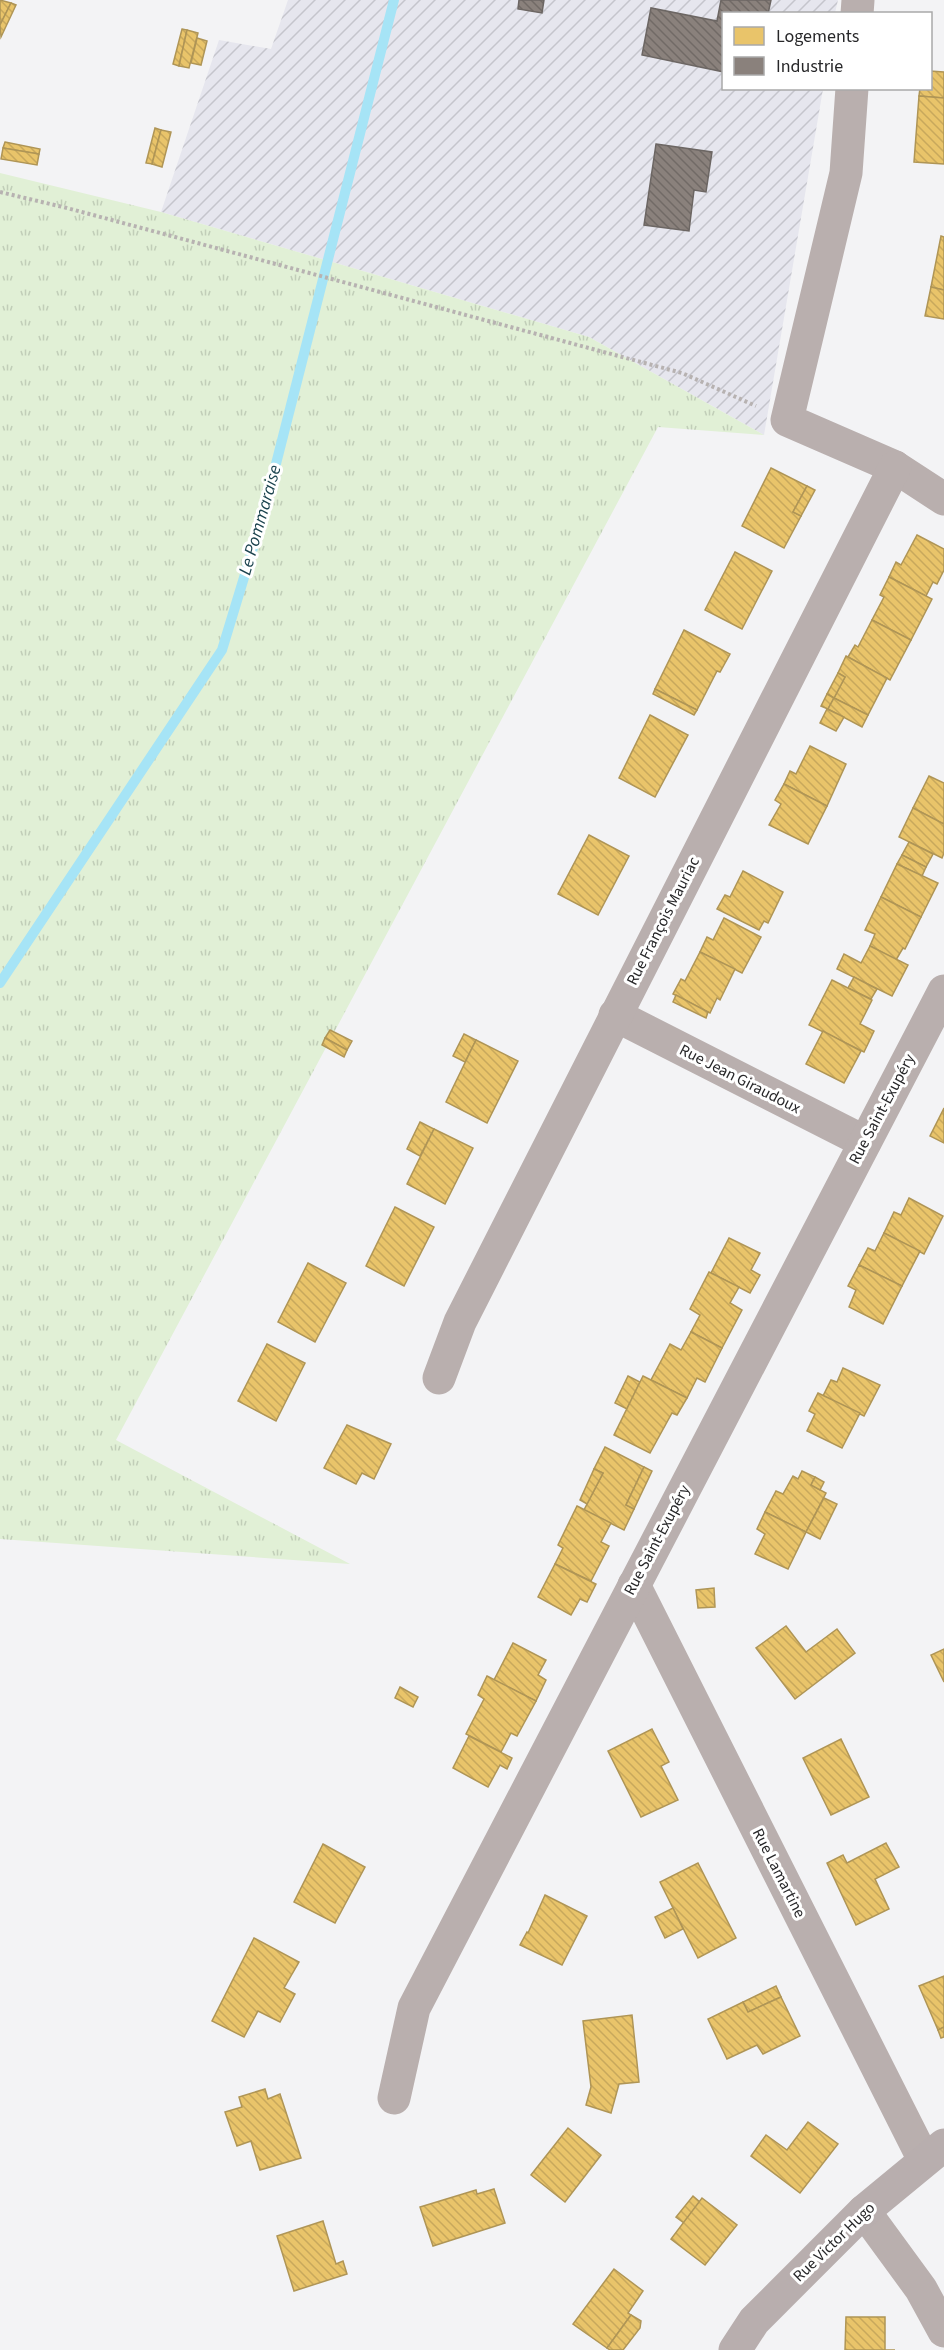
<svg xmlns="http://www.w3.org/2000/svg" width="944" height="2350" viewBox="0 0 944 2350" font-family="'Source Sans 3',sans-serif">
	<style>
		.industrial { fill: url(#industrial-furrows) }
		.grass { fill: url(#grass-tufts) }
		.homes { fill: url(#homes-back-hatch); stroke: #af9556; stroke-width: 1.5 }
		.industry { fill: url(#industry-back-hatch); stroke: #6c6663; stroke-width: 1.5 }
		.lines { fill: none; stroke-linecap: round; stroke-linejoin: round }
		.stream { stroke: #a6e4f6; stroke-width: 10 }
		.path { stroke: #b7b2b1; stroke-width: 4; stroke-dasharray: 3 3; stroke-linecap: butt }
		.street { stroke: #b9afae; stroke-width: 33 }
		.secondary { stroke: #b8aeae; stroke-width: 33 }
		.labels { text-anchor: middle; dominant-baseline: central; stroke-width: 6; stroke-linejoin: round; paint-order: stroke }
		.street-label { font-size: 16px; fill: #272729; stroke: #fff }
		.water-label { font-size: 18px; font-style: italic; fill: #1b434e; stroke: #fff }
	</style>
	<defs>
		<pattern id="industrial-furrows" width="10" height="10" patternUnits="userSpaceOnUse" patternTransform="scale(1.5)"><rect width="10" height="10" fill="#e6e6ee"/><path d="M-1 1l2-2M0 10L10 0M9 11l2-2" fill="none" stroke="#c5c5cc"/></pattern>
		<pattern id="grass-tufts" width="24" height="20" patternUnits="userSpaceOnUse" patternTransform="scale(1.5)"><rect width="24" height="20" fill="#e1f0d6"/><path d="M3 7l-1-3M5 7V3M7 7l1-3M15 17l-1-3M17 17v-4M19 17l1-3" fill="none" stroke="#c1ceb8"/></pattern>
		<pattern id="homes-back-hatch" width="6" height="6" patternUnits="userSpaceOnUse" patternTransform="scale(1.5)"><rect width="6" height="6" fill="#e9c46a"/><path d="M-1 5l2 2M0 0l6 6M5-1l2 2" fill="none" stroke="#c8a85c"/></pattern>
		<pattern id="industry-back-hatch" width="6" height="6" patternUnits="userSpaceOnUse" patternTransform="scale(1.5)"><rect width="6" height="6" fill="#8a817c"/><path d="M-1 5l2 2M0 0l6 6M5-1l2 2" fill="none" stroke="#716a66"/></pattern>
	</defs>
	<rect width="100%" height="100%" fill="#f3f3f5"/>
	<polygon class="industrial" points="288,0 838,0 835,13 724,14 724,88 823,89 764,435 589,337 161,212 219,40 271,49"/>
	<polygon class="grass" points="0,173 161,212 589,337 764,435 658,427 116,1440 350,1564 0,1539"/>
	<g class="homes">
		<polygon points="0,0 11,3 0,25"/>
		<polygon points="11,3 16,5 1,37 0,25"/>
		<polygon points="182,29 187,30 179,66 173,64"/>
		<polygon points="187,30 198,33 189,68 179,66"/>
		<polygon points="197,38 207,41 201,65 191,63"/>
		<polygon points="930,71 944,72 944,98 919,96 920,88 930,88"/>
		<polygon points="919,96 944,98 944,164 914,162"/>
		<polygon points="155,128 161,130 152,164 146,163"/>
		<polygon points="161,130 171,132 162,167 152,164"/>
		<polygon points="5,142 40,149 39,154 3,148"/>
		<polygon points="3,148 39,154 37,165 1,159"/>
		<polygon points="941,236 944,237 944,290 931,287"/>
		<polygon points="931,287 944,290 944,319 925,316"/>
		<polygon points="771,468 807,486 793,512 801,516 784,548 742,526"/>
		<polygon points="807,486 815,490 801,516 793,512"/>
		<polygon points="917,535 944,549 944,570 937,584 933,582 926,596 889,577 896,562 901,565"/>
		<polygon points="735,552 772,571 742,629 705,610"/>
		<polygon points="889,577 932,599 911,640 872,620 884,597 880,595"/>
		<polygon points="872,620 911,640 890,680 848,657 855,645 858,647"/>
		<polygon points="684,630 730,654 720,672 717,671 697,710 655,689"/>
		<polygon points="846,656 887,678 868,715 834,698 845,677 838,673"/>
		<polygon points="838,673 845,677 834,698 827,694"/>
		<polygon points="655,689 697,710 694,715 653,694"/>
		<polygon points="827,694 834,698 828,709 821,706"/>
		<polygon points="834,698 868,715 862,727 828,709"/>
		<polygon points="827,709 844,717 836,731 820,723"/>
		<polygon points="650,715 688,735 655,797 619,778"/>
		<polygon points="810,746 846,764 827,806 784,784 790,771 796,774"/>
		<polygon points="929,776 944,783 944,824 913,808"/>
		<polygon points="784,784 827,806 808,844 769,825 781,804 775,800"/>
		<polygon points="913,808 944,824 944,853 942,858 899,837"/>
		<polygon points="589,835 629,856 598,915 558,894"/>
		<polygon points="909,842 933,854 926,867 902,855"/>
		<polygon points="902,855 926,867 922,876 897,864"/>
		<polygon points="897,864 938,883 921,917 881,897"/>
		<polygon points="743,871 783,892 768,923 764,921 759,930 717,909 725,895 730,897"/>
		<polygon points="881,897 921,917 905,949 903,948 896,960 870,946 875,934 865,930"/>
		<polygon points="724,918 761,937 742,973 700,952 707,937 713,940"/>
		<polygon points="870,946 908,965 892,996 837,969 844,954 861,963"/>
		<polygon points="700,952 735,969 720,1000 717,998 710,1013 673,994 681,979 685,981"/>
		<polygon points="854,977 877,989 871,999 848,988"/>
		<polygon points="832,980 872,1000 860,1024 874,1031 864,1052 809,1025"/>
		<polygon points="676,995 708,1012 706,1018 673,1002"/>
		<polygon points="330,1030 352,1041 347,1050 325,1038"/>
		<polygon points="823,1031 861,1051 844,1083 806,1064"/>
		<polygon points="464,1034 476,1040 465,1062 453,1056"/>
		<polygon points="325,1038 347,1050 344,1057 322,1045"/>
		<polygon points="476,1040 518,1061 487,1123 446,1102"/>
		<polygon points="944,1108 944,1143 930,1136"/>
		<polygon points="420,1122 434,1129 420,1156 407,1149"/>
		<polygon points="434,1129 473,1148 445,1204 407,1184"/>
		<polygon points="909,1198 943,1216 924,1254 884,1233 894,1212 901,1215"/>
		<polygon points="395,1207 434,1227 404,1286 366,1266"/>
		<polygon points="884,1233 920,1251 902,1286 859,1265 868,1248 875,1251"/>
		<polygon points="729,1238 760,1253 751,1270 760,1275 750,1293 711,1273"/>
		<polygon points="308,1263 346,1283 315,1342 278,1322"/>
		<polygon points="859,1265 902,1286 883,1324 849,1307 856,1290 848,1286"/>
		<polygon points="709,1272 739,1287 730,1303 742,1310 722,1348 691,1332 700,1315 690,1309"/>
		<polygon points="691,1332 722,1348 705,1382 697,1378 687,1398 651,1380 670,1344 681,1350"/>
		<polygon points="267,1344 305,1363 276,1421 238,1401"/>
		<polygon points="843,1368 880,1385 864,1416 823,1396 831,1380 837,1382"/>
		<polygon points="628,1376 640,1382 627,1409 615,1403"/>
		<polygon points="643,1376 687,1398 677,1415 672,1413 650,1453 614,1435"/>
		<polygon points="818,1393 860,1413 842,1448 807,1431 815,1414 809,1411"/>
		<polygon points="347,1425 391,1444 374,1479 362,1473 356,1484 324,1468"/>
		<polygon points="605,1447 644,1467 626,1505 634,1509 624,1530 584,1510 603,1473 594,1469"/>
		<polygon points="644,1467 652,1471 634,1509 626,1505"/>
		<polygon points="594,1469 603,1473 587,1504 580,1500"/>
		<polygon points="802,1471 815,1477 811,1485 826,1493 806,1532 765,1512 776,1491 783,1494 793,1476 798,1479"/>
		<polygon points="815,1477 824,1482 820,1490 811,1485"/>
		<polygon points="824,1498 837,1504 820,1539 806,1532"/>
		<polygon points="577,1506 611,1523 601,1542 609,1546 591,1581 555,1564 563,1548 558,1545"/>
		<polygon points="765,1512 806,1532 788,1569 755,1554 765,1534 757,1529"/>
		<polygon points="555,1564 596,1584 587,1602 580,1599 571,1615 538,1597"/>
		<polygon points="714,1588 715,1607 698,1608 696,1590"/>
		<polygon points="786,1626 806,1652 837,1629 855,1653 795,1699 756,1648"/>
		<polygon points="513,1643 546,1660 538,1675 546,1680 536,1701 494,1680"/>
		<polygon points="944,1649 944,1682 931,1655"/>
		<polygon points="487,1676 536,1701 517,1736 511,1733 501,1752 466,1734 484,1699 478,1695"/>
		<polygon points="400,1687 418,1697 413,1707 395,1698"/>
		<polygon points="652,1729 669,1762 661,1766 678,1800 641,1817 608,1751"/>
		<polygon points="469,1736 512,1758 507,1769 500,1765 488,1787 453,1768"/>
		<polygon points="841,1739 869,1797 831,1815 803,1758"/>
		<polygon points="886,1843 899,1867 875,1879 889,1909 856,1925 827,1863 843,1855 847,1863"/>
		<polygon points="323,1844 365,1867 335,1923 294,1902"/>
		<polygon points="698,1863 736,1938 698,1958 660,1882"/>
		<polygon points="545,1895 587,1916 562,1965 520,1945 527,1932 528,1933"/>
		<polygon points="673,1908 683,1929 665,1938 655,1917"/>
		<polygon points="254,1938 299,1962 284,1988 295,1994 280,2022 258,2011 244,2037 212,2021"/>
		<polygon points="944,1976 944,2027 938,2030 919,1986"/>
		<polygon points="776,1986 781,1997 748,2012 743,2002"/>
		<polygon points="781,1997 800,2036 763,2054 757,2045 727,2059 708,2019 743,2002 748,2012"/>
		<polygon points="632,2015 639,2082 619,2084 611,2113 586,2105 591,2087 583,2021"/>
		<polygon points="944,2027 944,2037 941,2038 938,2030"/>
		<polygon points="265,2089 268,2099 280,2094 301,2158 260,2170 251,2141 237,2146 225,2112 242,2107 239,2097"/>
		<polygon points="808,2122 838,2144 800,2193 751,2156 766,2135 787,2150"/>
		<polygon points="568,2128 601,2155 565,2202 531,2175"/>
		<polygon points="494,2189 505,2223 433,2246 420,2207 476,2190 477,2194"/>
		<polygon points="693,2196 700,2202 684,2223 676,2217"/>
		<polygon points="702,2198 737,2225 705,2265 671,2239"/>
		<polygon points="323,2221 336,2264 343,2261 347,2274 294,2291 277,2236"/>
		<polygon points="614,2269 643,2291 628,2313 631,2315 607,2348 573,2324"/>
		<polygon points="631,2315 641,2321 640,2328 623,2350 610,2350 607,2348"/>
		<polygon points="846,2317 885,2317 885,2350 895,2350 845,2350"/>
	</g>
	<g class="industry">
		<polygon points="519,0 544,0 542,13 518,9"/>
		<polygon points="721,0 771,0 768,14 724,14 724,72 642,55 651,8 717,21"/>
		<polygon points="656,144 712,152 706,192 694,190 689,231 644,225"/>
	</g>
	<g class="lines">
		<polyline class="stream" points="0,983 222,650 263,515 394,0"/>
		<polyline class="path" points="0,192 67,208 682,373 756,406"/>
		<g class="street">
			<polyline points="857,14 858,0"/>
			<polyline points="852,88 846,173 787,420 895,467 944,499"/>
			<polyline points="615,1015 865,1142"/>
			<polyline points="439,1378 460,1322 895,467"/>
			<polyline points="634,1585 924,2160"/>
			<polyline points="394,2098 414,2008 944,991"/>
			<polyline points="864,2211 921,2289 944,2331"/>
		</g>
		<polyline class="secondary" points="735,2350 754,2321 864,2211 944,2145"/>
	</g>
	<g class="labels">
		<g class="street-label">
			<text transform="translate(663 921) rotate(-63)">Rue François Mauriac</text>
			<text transform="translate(740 1079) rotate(27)">Rue Jean Giraudoux</text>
			<text transform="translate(882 1109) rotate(-62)">Rue Saint-Exupéry</text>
			<text transform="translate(657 1540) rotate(-62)">Rue Saint-Exupéry</text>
			<text transform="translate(779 1873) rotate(63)">Rue Lamartine</text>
			<text transform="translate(834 2242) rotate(-44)">Rue Victor Hugo</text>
		</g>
		<g class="water-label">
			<text transform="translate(260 520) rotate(-74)">Le Pommaraise</text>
		</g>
	</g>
	<rect x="722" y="12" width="210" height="78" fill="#ffffff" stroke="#a9a9a9" stroke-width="1.5"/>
	<rect x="734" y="27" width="30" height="18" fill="#e9c46a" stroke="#a9a9a9" stroke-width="1.5"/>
	<text x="776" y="42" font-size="18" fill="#272729">Logements</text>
	<rect x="734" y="57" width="30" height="18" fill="#8a817c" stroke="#a9a9a9" stroke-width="1.5"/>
	<text x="776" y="72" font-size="18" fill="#272729">Industrie</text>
</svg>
